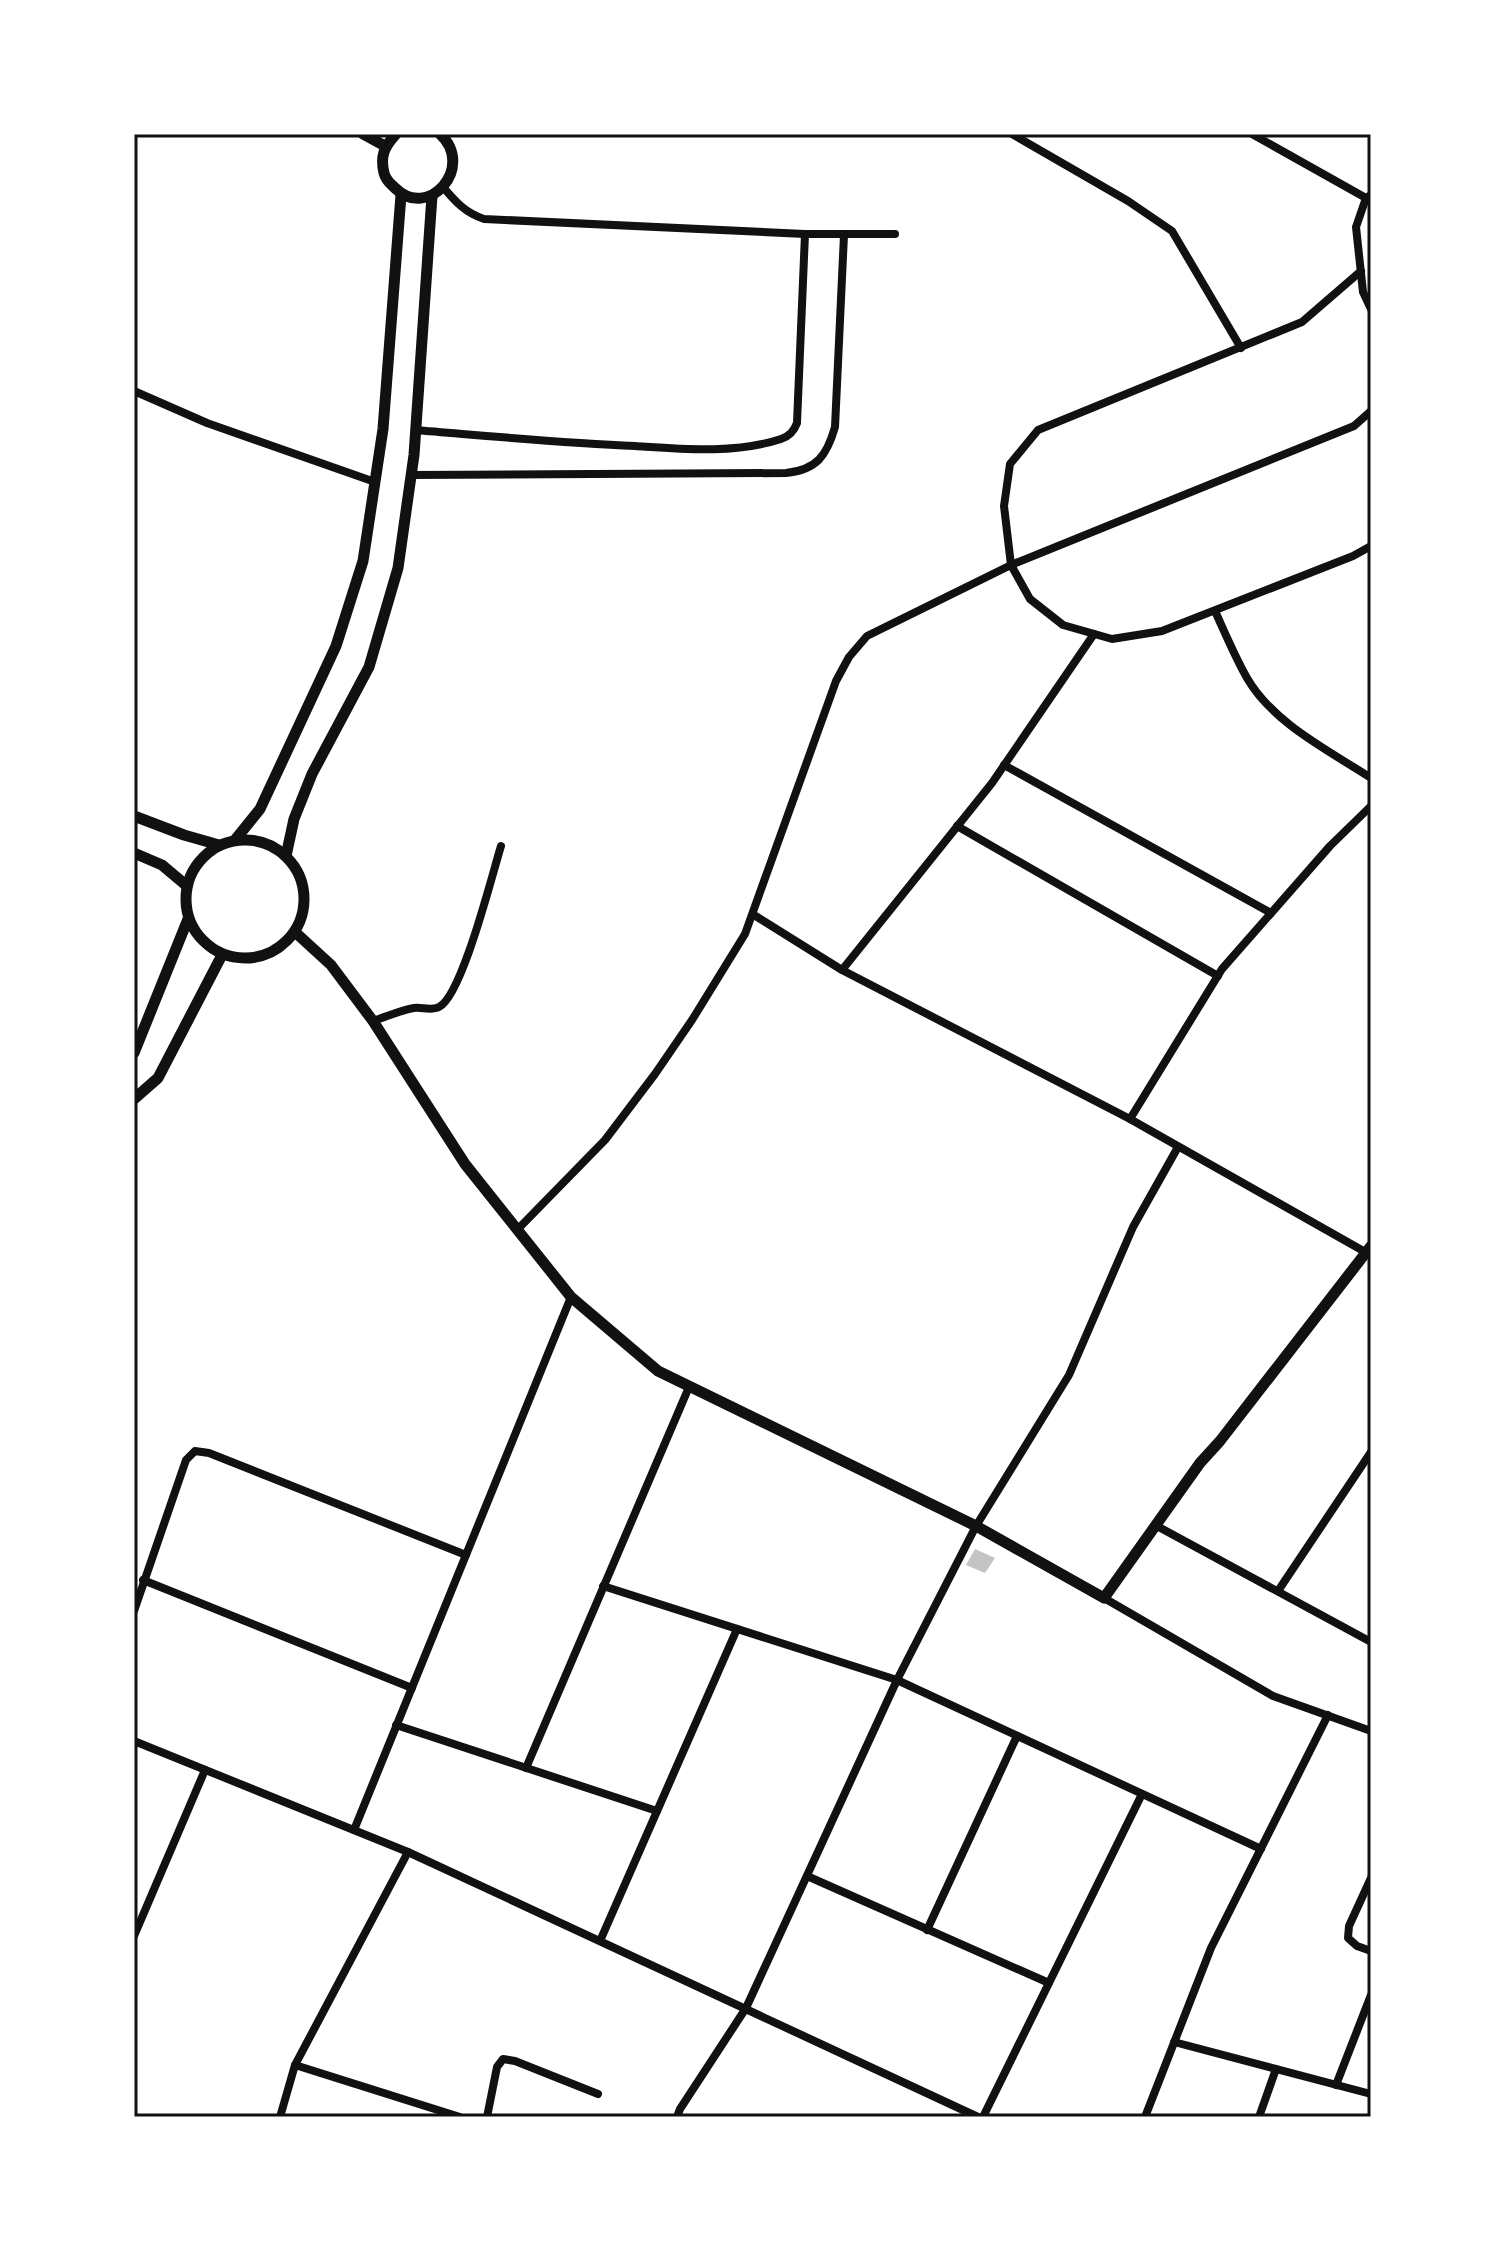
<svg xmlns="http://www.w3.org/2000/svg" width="1505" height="2251" viewBox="0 0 1505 2251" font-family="'DejaVu Sans',sans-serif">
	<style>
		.building { fill: #c4c4c4 }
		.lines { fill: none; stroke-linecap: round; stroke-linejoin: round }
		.minor { stroke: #111; stroke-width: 8 }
		.tertiary { stroke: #111; stroke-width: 11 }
		.neatline { fill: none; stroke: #111; stroke-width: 3 }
	</style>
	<rect width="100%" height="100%" fill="#fff"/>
	<polygon class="building" points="975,1549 995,1558 985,1573 966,1565"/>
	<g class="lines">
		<g class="minor">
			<polyline points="1012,134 1128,201 1172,231 1241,348"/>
			<polyline points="1252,134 1366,198"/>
			<path d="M443,187C455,201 465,213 484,219L805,234H895"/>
			<polyline points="1371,195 1366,198 1356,227 1363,292 1371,309"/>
			<polyline points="1361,271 1302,322 1038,430 1010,464 1004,506 1011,565 1030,599 1063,625 1112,639 1162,631 1353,556 1371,546"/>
			<polyline points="134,391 207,423 375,482"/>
			<path d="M415,430C489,436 562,443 635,446C682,449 735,454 781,439C790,436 794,431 797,423L805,234"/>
			<path d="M411,475L786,473C817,470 827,455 835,427L844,235"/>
			<path d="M1215,611C1225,633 1235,657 1247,678C1273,723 1328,750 1371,778"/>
			<polyline points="1004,765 1271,913"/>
			<polyline points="957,826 1218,976"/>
			<polyline points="754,915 842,970 1130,1119 1367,1253"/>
			<polyline points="842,970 992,783 1094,634"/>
			<path d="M373,1021C386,1017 401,1010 414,1008C422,1007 431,1011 439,1007C462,996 492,875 501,846"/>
			<polyline points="1130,1119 1222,969 1330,846 1371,806"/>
			<polyline points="517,1230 605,1140 655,1074 692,1020 745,934 836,681 849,657 867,636 1011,565 1354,426 1371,411"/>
			<polyline points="1155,1525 1371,1642"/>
			<polyline points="143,1580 412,1688"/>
			<polyline points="603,1586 897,1680 1261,1849"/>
			<polyline points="1278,1591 1371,1452"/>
			<polyline points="1104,1598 1273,1696 1371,1731"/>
			<polyline points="134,1611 186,1460 195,1451 209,1453 466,1555"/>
			<polyline points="396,1725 657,1811"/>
			<polyline points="134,1741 408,1852 978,2117"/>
			<polyline points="526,1768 689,1387"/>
			<polyline points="354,1830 571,1297"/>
			<polyline points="807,1876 1049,1983"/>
			<polyline points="1371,1878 1349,1926 1348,1938 1357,1946 1371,1951"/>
			<polyline points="927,1930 1017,1736"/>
			<polyline points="134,1936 205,1770"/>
			<polyline points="600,1941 737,1629"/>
			<polyline points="1174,2042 1371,2094"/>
			<polyline points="295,2065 460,2117"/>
			<polyline points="1336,2085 1371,1995"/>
			<polyline points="280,2117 295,2065 408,1852"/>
			<polyline points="487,2117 497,2067 503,2059 515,2061 598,2094"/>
			<polyline points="677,2117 680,2109 746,2008 897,1680 976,1526 1069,1375 1133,1227 1178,1147"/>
			<polyline points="983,2117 1142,1794"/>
			<polyline points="1145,2117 1211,1948 1328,1715"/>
			<polyline points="1259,2117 1276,2069"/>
		</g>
		<g class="tertiary">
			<polyline points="363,134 385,146"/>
			<path d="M396,134C384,147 380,156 384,173C386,181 390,183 395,188C428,221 476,167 440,134"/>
			<polyline points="134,816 184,835 219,845"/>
			<circle cx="245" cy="899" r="59"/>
			<polyline points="235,840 260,809 336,646 363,561 383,429 401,195"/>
			<polyline points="134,853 162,865 187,886"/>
			<polyline points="286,856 294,819 312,774 369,667 398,568 414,455 432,196"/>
			<polyline points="295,932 331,965 373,1021 465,1164 571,1297 658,1371 976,1526 1104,1598 1200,1463 1220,1441 1371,1246"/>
			<polyline points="134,1053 188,919"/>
			<polyline points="134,1099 158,1078 222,955"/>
		</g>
	</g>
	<rect width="1505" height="2251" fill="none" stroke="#ffffff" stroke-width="272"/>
	<rect x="136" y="136" width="1233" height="1979" class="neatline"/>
</svg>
